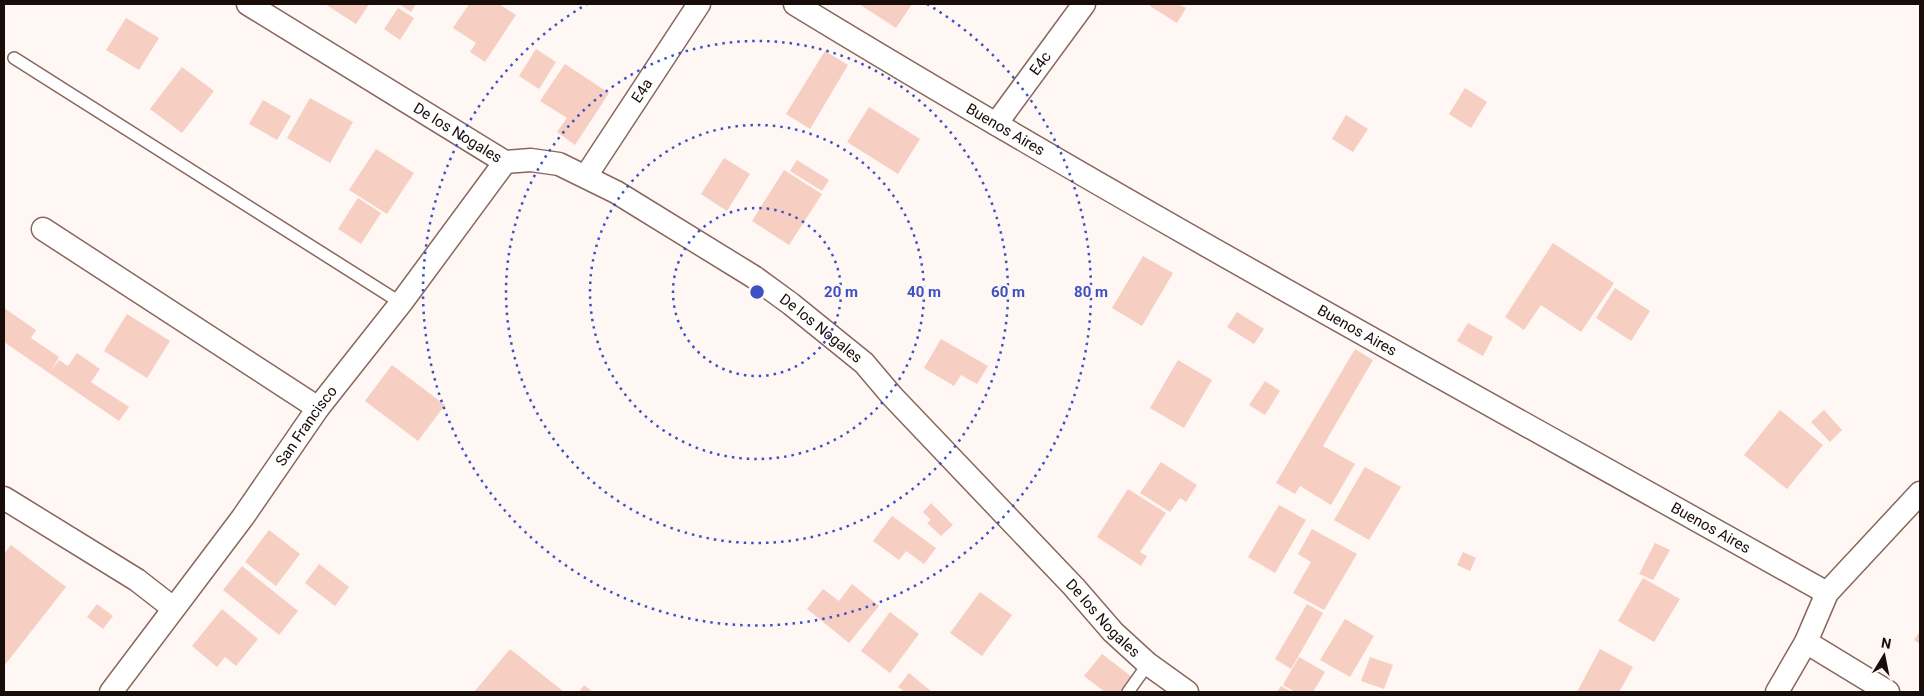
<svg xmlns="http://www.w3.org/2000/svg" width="1924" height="696" viewBox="0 0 1924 696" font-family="Roboto,sans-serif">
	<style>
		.building { fill: #f6cec2 }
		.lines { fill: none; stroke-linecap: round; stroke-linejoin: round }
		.lane-casing { stroke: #88675c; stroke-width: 14 }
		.street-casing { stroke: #88675c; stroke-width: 25 }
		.lane { stroke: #fff; stroke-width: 11 }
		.street { stroke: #fff; stroke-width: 22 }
		.ring { fill: none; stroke: #3e51c4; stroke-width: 2.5; stroke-dasharray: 2.5 5 }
		.labels { text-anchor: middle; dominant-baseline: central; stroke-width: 4.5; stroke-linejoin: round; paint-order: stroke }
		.street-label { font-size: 15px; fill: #190d09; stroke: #fff7f4 }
		.centre { fill: #3e51c4; stroke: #fff7f4; stroke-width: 2.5 }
		.ring-label { font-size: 15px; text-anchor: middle; font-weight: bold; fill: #3e51c4; stroke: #fff7f4; stroke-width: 4.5; stroke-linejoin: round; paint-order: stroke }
	</style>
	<rect width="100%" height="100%" fill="#fff7f4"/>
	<g class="building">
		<polygon points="325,4 369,4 356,24"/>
		<polygon points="399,4 416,4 411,12"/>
		<polygon points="469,4 499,4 516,15 485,62 470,52 476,43 453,28"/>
		<polygon points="859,4 912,4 896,28"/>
		<polygon points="1152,4 1178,4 1186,8 1177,23 1150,6"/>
		<polygon points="398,8 414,18 400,40 384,29"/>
		<polygon points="126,18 159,38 139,70 106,50"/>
		<polygon points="536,49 556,62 539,89 519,76"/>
		<polygon points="825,51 848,65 810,129 786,114"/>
		<polygon points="565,64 609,93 575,145 557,132 567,118 540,101"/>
		<polygon points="182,67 214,91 182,133 150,109"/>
		<polygon points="1465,88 1487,102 1471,128 1449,114"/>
		<polygon points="310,98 353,122 330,163 287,138"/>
		<polygon points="263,100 291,116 277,140 249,124"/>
		<polygon points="869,107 920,139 898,174 847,142"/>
		<polygon points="1346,115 1368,129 1353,152 1332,139"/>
		<polygon points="376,149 414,173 387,214 349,190"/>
		<polygon points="724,158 750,174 727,211 701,194"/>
		<polygon points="797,160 829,180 822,191 790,171"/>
		<polygon points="784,170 822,194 789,245 752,221"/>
		<polygon points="358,198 381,213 361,244 338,229"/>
		<polygon points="1553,243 1614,283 1581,332 1541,305 1524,330 1505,317"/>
		<polygon points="1143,256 1173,273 1142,326 1112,308"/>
		<polygon points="1615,288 1650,311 1631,341 1596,318"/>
		<polygon points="4,308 36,330 31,338 59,357 51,371 59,360 68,366 77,353 100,369 91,382 129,407 119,421 4,342"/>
		<polygon points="1237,312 1264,329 1254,344 1227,327"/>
		<polygon points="127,314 170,341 147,378 104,351"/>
		<polygon points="1468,323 1493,337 1483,356 1457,341"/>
		<polygon points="941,339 988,366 977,384 961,375 954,386 924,368"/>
		<polygon points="1355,349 1373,360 1323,446 1355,464 1331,505 1300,486 1295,494 1276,483"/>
		<polygon points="1178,360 1212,380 1184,428 1150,408"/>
		<polygon points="392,365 445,405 418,441 365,401"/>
		<polygon points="1265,381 1280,391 1265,415 1249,405"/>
		<polygon points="1780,410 1823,445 1787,489 1744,455"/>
		<polygon points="1824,410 1842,430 1830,442 1811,422"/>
		<polygon points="1161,462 1197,485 1186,502 1180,498 1170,512 1140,493"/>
		<polygon points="1365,467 1401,487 1369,540 1334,520"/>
		<polygon points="1128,489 1166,513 1140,552 1147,556 1141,566 1097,537"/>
		<polygon points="931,503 953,525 941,536 927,523 931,520 923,512"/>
		<polygon points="1279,505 1306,520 1275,573 1248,557"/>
		<polygon points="892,516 936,548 924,564 906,551 899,560 873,541"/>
		<polygon points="1312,529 1357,554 1324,610 1293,593 1311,562 1298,554"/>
		<polygon points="269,530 300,554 276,586 245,562"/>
		<polygon points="1655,543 1670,550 1653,580 1639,574"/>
		<polygon points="11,545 66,587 4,666 4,554"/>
		<polygon points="1463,552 1476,558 1470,571 1457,565"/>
		<polygon points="319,564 349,587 335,606 305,583"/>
		<polygon points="242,566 298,611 279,635 223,590"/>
		<polygon points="1643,578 1680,599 1654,642 1618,621"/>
		<polygon points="852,584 879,606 849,643 807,609 823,589 839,601"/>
		<polygon points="980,592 1012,615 982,656 950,633"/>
		<polygon points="97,604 113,616 103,629 87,617"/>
		<polygon points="1307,604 1323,613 1291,669 1275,659"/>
		<polygon points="222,609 258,639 236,666 225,657 217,667 192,646"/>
		<polygon points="890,612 919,634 890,673 861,651"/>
		<polygon points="1345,619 1374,636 1350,677 1320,660"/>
		<polygon points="1920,631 1920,644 1914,640"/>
		<polygon points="510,649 564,692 474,692"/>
		<polygon points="1600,649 1633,667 1619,692 1577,692"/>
		<polygon points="1102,654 1132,677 1120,692 1105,692 1084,676"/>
		<polygon points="1299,657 1325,672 1313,692 1295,692 1283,685"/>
		<polygon points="1370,657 1393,665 1384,689 1361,681"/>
		<polygon points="909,673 932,692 905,692 898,687"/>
		<polygon points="584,685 593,692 579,692"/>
		<polygon points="1281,686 1292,692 1277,692"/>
	</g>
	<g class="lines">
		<g class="lane-casing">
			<g id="lane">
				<polyline points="14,58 401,303"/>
				<polyline points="1128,692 1148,664"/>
			</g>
		</g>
		<g class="street-casing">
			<g id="street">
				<path id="s1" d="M248,4L505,162L531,160L559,164L616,192L754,277L791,304L864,363L892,396L1074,587L1113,632L1148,664L1187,692"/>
				<path id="s2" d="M795,4C1133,210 1482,399 1827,593L1806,642L1777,692"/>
				<path id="s3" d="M996,124L1084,4"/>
				<path id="s4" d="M586,176L699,4"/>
				<polyline points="43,229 318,408"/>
				<polyline points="4,498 137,580 173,608"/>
				<polyline points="1827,593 1920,493"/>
				<polyline points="1806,642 1888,692"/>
				<path id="s5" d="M111,692L243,517L318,408L401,303L505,162"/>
			</g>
		</g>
		<use href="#lane" class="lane"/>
		<use href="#street" class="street"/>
	</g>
	<g class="ring">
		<circle cx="757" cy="292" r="84"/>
		<circle cx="757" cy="292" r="167"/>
		<circle cx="757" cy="292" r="251"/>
		<path d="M927 4A334 334 0 1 1 587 4"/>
	</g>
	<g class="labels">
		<g class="street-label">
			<text stroke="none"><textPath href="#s3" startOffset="75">E4c</textPath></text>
			<text stroke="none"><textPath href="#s4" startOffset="102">E4a</textPath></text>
			<text stroke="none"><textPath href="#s2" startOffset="245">Buenos Aires</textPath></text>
			<text stroke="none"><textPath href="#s1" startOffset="246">De los Nogales</textPath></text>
			<text stroke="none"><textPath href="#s1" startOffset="666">De los Nogales</textPath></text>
			<text stroke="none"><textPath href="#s2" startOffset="650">Buenos Aires</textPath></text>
			<text stroke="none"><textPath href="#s5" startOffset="330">San Francisco</textPath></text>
			<text stroke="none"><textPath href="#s2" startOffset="1055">Buenos Aires</textPath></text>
			<text stroke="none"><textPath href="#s1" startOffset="1071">De los Nogales</textPath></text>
		</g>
	</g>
	<circle cx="757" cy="292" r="8" class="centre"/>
	<g class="ring-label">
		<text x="841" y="297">20 m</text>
		<text x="924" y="297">40 m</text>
		<text x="1008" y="297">60 m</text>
		<text x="1091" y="297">80 m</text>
	</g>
	<rect width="1924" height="696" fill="none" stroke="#190d09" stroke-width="10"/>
	<g transform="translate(1884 656) rotate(10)" stroke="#fff7f4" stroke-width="4" paint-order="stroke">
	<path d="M0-4L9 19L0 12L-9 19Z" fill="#190d09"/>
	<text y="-8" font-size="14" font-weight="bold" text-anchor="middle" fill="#190d09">N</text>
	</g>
</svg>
